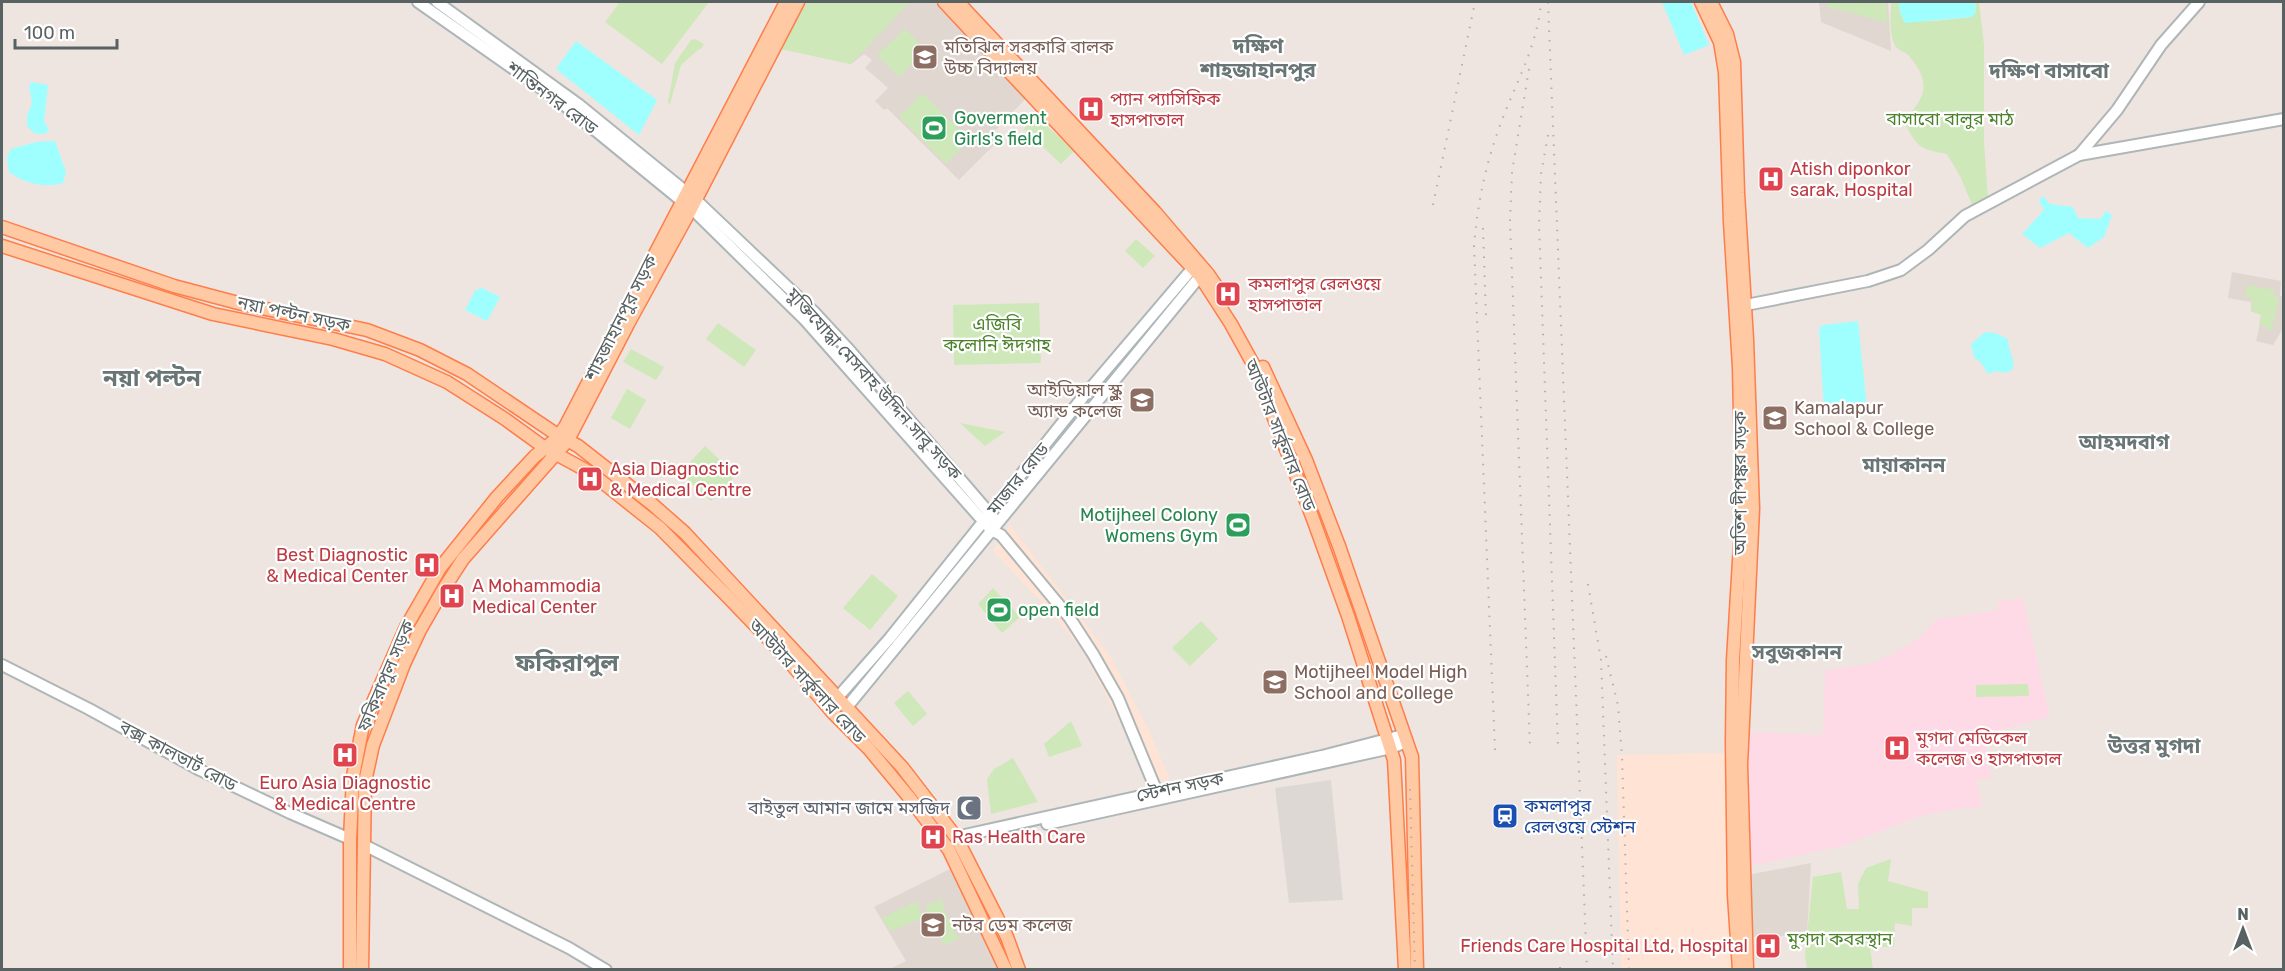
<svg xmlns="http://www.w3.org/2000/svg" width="2285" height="971" viewBox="0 0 2285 971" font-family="Rubik,'Noto Sans Bengali',sans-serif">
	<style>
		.commercial { fill: #ffe3d4 }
		.industrial { fill: #ded8d5 }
		.education { fill: #e0d7d1 }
		.medical { fill: #fedae6 }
		.green { fill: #cee8ba }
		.water { fill: #9fffff }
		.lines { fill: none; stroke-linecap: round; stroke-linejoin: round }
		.tertiary-casing { stroke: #afb6b8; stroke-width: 14 }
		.secondary-casing { stroke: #adb6b8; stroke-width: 14 }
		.primary-casing { stroke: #ff7d49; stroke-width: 15 }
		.tertiary { stroke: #fff; stroke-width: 10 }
		.secondary { stroke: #fff; stroke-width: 10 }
		.primary { stroke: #ffc9a4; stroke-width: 12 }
		.rail { stroke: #afb0b1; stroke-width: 2; stroke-dasharray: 1.5 8; stroke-linecap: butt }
		.labels { text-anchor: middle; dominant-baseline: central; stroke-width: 4.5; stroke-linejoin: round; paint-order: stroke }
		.education-label { font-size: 18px; fill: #785e54; stroke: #fff; text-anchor: start }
		.street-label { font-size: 18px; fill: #596263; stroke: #fff }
		.health-label { font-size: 18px; fill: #be3a42; stroke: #fff; text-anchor: start }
		.leisure-label { font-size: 18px; fill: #27864d; stroke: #fff; text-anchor: start }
		.park-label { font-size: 18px; fill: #4c822b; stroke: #fff }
		.transit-label { font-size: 18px; fill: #164399; stroke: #fff; text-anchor: start }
		.worship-label { font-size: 18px; fill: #5b616d; stroke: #fff; text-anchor: end }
		.neighbourhood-label { font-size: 20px; font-weight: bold; fill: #6a7575; stroke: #fff }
		.quarter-label { font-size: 21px; font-weight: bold; fill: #6a7575; stroke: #fff }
		.district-label { font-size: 24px; font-weight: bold; fill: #6a7575; stroke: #fff }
	</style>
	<rect width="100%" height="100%" fill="#eee5e0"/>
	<g class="commercial">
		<polygon points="1010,525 1110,656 1150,733 1170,780 1146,785 1131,743 1081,649 1050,611 993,551"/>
		<polygon points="1728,753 1733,969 1621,969 1617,755"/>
	</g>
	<polygon class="industrial" points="1331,780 1343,900 1289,903 1275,788"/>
	<g class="education">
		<polygon points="805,2 934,2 987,53 1027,97 994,132 1000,139 959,180 887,108 884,110 875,101 888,88 865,68 872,60 864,54 851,64 781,49"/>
		<polygon points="1819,2 1888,2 1891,51 1821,22"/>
		<polygon points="2232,272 2281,281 2280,296 2283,297 2283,328 2273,345 2256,341 2262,315 2251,311 2251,302 2228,298"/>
		<polygon points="1811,863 1807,935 1748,937 1747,875"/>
		<polygon points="954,867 1001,969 890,969 906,961 874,907"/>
	</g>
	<polygon class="medical" points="2023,598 2050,717 1984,734 1991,778 1977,780 1982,807 1964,808 1920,816 1842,846 1751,866 1746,784 1750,732 1823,735 1825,670 1870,664 1890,655 1919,638 1937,619 1994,611 1999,608 1997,601"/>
	<g class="green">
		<polygon points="620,2 709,2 662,64 605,22"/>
		<polygon points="805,2 910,2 851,64 781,49"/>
		<polygon points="1828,2 1886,2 1887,22 1828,7"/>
		<path d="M1891,2H1899L1903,20L1935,21L1972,17L1976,6L1975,2H1979L1984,45V143L1988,198L1973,207L1960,176L1947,154C1918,149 1917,146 1903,120C1927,99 1931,81 1909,56C1906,52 1900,51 1897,48C1888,37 1891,14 1891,2Z"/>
		<polygon points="905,29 926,50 899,77 877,55"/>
		<polygon points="695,39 704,44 701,49 699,49 681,65 670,104 668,103 675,63 691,40"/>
		<polygon points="922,93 970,140 946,164 899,117"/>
		<polygon points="1036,116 1074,151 1061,164 1024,129"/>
		<polygon points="1136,239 1155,256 1143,268 1125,251"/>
		<polygon points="2247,285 2274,290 2273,294 2279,299 2271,331 2268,330 2268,327 2259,325 2261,315 2251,311 2252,298 2245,297"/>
		<polygon points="1039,303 1041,363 954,365 953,305"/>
		<polygon points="718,323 756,350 744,367 706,339"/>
		<polygon points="631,349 664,367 656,380 623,362"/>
		<polygon points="627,389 646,400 630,429 611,418"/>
		<polygon points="960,423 1005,432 985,446"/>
		<polygon points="705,446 736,475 711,501 680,473"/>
		<polygon points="872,574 898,596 870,630 843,608"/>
		<polygon points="993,588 1020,617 1002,633 978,604"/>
		<polygon points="1201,621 1218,639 1190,666 1172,648"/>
		<polygon points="2028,684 2029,696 1976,697 1976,685"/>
		<polygon points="908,691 927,714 913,726 894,703"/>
		<polygon points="1071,721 1082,746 1049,757 1044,744"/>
		<polygon points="1013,758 1038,802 991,814 987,779 994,769"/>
		<polygon points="1891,859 1888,881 1928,892 1928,908 1912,908 1912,926 1895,923 1894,947 1870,947 1873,969 1807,969 1805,955 1813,877 1841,872 1847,909 1859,909 1858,884 1866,868"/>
		<polygon points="941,899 953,931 960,938 944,945 925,906"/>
		<polygon points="916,901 924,918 890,931 882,918"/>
	</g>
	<g class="water">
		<polygon points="1662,2 1691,2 1709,45 1684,55"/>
		<polygon points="1899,2 1975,2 1976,12 1972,17 1905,23 1900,13"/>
		<polygon points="576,41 657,100 639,135 556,69"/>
		<polygon points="31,82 48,85 44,122 49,129 45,134 34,133 27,126 27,116 32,103 29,86"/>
		<path d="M55,141L66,172L63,183C46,189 23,183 9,172L7,157L11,149L36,142Z"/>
		<polygon points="2043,196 2050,204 2073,207 2078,218 2100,219 2106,211 2112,215 2104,237 2088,248 2069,233 2040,248 2022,234 2044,210 2039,201"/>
		<polygon points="480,287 500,297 487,321 465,310 476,289 478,291"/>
		<polygon points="1858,321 1867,409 1824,410 1819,328 1823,325"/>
		<path d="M1985,332L1995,333L2008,339C2008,351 2015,358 2013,369L2006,373L1996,371L1988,374L1982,364L1974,357L1971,344Z"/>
	</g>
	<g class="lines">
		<g class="tertiary-casing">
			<g id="tertiary">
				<polyline points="2079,155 2284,119"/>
				<polyline points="1746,305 1868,281 1901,270 1928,250 1965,216 2079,155 2117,110 2161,45 2199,2"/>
				<polyline points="991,530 1001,535 1069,617 1093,654 1118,698 1157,792"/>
				<polyline points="2,665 89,709 200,770 290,813 350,839"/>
				<polyline points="364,845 569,948 606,970"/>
			</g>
		</g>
		<g class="secondary-casing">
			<g id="secondary">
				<polyline points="418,2 558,100 694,211 805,320 991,530"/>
				<polyline points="437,2 578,104 696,200 814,312 851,352 997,522"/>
				<polyline points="838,697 890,638 1083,397 1197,263"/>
				<polyline points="847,707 1205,270"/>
				<polyline points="1047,824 1391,748 1406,742"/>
				<polyline points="956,837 1322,756 1403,735"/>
			</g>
		</g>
		<g class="primary-casing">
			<g id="primary">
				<polyline points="944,2 1200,276 1231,324 1252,362 1261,378 1265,395 1313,519 1348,616 1394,760 1405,970"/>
				<polyline points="958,2 1155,212 1208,274 1219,290"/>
				<polyline points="1701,2 1720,42 1725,72 1730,222 1739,367 1742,511 1733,660 1732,742 1734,895 1739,970"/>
				<polyline points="1711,2 1727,34 1734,62 1738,193 1747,339 1753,509 1741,765 1747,970"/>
				<polyline points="2,227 174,286 242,304 367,330 420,350 467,374 559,436 578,446 652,504 685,533 902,767 956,837 1007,937 1019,970"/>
				<polyline points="2,246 213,314 333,339 385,354 447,382 505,419 545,448 591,473 660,528 726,595 780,651 833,713 869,749 908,796 949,850 1006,970"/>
				<polyline points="1263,367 1306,460 1339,546 1412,757 1417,970"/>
				<polyline points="350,970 350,839 353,776 363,725 406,627 440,568 497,497 535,456 555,440 565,427 786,2"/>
				<polyline points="362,970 365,782 373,745 404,664 420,630 443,590 463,559 568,440 628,324 691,209 798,2"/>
			</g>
		</g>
		<use href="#tertiary" class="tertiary"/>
		<use href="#secondary" class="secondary"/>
		<use href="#primary" class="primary"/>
		<g class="rail">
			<polyline points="1548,2 1587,970"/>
			<polyline points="1529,69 1512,172 1510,222 1530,747"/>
			<polyline points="1548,135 1541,174 1539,224 1558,746"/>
			<polyline points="1433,205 1475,2"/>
			<polyline points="1483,228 1486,318"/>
			<polyline points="1588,584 1601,660 1613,970"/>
			<polyline points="1606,656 1618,705 1622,756 1629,970"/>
			<path d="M1495,750L1474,246C1478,200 1486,162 1502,120C1517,81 1538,43 1541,2"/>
			<polyline points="1410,789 1415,970"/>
			<polyline points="1560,967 1560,970"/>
		</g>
	</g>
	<defs>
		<g id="school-square" transform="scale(1.35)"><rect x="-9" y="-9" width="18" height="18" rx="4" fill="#8d6e63" stroke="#fff"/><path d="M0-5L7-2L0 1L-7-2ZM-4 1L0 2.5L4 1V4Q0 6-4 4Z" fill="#fff"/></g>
		<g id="hospital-square" transform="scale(1.35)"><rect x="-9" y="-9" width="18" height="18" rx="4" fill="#e0444e" stroke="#fff"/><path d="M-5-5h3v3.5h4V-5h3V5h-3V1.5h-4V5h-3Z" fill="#fff"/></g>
		<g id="stadium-square" transform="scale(1.35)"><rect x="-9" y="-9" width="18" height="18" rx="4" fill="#2e9e5b" stroke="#fff"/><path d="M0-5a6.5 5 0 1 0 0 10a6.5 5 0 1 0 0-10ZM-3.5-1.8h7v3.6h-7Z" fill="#fff"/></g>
		<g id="university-square" transform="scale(1.35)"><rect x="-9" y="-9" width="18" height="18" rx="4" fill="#8d6e63" stroke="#fff"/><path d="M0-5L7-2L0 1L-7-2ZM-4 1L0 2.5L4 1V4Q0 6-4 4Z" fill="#fff"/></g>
		<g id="mosque-square" transform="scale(1.35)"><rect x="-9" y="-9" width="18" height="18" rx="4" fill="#6b7280" stroke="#fff"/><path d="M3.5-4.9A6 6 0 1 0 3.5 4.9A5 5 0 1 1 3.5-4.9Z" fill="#fff"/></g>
		<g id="station-square" transform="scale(1.35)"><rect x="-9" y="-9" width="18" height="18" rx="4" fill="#1a4fb4" stroke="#fff"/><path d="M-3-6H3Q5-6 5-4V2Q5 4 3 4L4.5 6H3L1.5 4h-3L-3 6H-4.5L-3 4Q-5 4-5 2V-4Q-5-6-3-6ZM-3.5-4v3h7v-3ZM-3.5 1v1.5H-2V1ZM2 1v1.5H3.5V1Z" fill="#fff"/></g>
	</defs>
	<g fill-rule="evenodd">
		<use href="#school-square" x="925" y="57"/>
		<use href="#hospital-square" x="1091" y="109"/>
		<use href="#stadium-square" x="934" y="128"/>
		<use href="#hospital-square" x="1771" y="179"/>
		<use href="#hospital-square" x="1228" y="294"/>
		<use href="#school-square" x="1142" y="400"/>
		<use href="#university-square" x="1775" y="418"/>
		<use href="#hospital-square" x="590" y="479"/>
		<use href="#stadium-square" x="1238" y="525"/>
		<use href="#hospital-square" x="427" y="565"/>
		<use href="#hospital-square" x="452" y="596"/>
		<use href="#stadium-square" x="999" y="610"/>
		<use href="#school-square" x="1275" y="682"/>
		<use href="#hospital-square" x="1897" y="748"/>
		<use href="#hospital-square" x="345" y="755"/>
		<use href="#mosque-square" x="969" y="808"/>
		<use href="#station-square" x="1505" y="816"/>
		<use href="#hospital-square" x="933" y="837"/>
		<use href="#university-square" x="933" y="925"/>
		<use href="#hospital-square" x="1768" y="946"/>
	</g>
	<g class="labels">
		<g class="education-label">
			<text x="944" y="47">মতিঝিল সরকারি বালক<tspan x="944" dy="21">উচ্চ বিদ্যালয়</tspan></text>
			<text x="1122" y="390" text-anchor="end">আইডিয়াল স্কুল<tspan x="1122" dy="21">অ্যান্ড কলেজ</tspan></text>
			<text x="1794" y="408">Kamalapur<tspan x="1794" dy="21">School &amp; College</tspan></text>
			<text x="1294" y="672">Motijheel Model High<tspan x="1294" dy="21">School and College</tspan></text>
			<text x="952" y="925">নটর ডেম কলেজ</text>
		</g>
		<g class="street-label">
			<text transform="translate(552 98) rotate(37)">শান্তিনগর রোড</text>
			<text transform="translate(294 314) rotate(12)">নয়া পল্টন সড়ক</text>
			<text transform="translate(621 318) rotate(-63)">শাহজাহানপুর সড়ক</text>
			<text transform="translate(874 384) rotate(48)">মুক্তিযোদ্ধা মেসবাহ উদ্দিন সাবু সড়ক</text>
			<text transform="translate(1280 435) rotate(68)">আউটার সার্কুলার রোড</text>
			<text transform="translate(1018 479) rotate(-51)">মাজার রোড</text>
			<text transform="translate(1740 483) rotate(-90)">অতিশ দীপঙ্কর সড়ক</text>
			<text transform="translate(386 676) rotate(-67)">ফকিরাপুল সড়ক</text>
			<text transform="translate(807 681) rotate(47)">আউটার সার্কুলার রোড</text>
			<text transform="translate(178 756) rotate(28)">বক্স কালভার্ট রোড</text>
			<text transform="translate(1180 787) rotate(-12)">স্টেশন সড়ক</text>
		</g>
		<g class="health-label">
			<text x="1110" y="99">প্যান প্যাসিফিক<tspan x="1110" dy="21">হাসপাতাল</tspan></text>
			<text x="1790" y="169">Atish diponkor<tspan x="1790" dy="21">sarak, Hospital</tspan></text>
			<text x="1248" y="284">কমলাপুর রেলওয়ে<tspan x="1248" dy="21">হাসপাতাল</tspan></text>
			<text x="610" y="469">Asia Diagnostic<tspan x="610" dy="21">&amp; Medical Centre</tspan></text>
			<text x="408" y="555" text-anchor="end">Best Diagnostic<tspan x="408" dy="21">&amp; Medical Center</tspan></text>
			<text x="472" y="586">A Mohammodia<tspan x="472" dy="21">Medical Center</tspan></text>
			<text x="1916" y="738">মুগদা মেডিকেল<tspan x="1916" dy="21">কলেজ ও হাসপাতাল</tspan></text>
			<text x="345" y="783" text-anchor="middle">Euro Asia Diagnostic<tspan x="345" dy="21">&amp; Medical Centre</tspan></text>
			<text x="952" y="837">Ras Health Care</text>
			<text x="1748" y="946" text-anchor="end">Friends Care Hospital Ltd, Hospital</text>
		</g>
		<g class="leisure-label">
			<text x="954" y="118">Goverment<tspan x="954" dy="21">Girls's field</tspan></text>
			<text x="1218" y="515" text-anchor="end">Motijheel Colony<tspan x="1218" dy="21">Womens Gym</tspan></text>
			<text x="1018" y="610">open field</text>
		</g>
		<g class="park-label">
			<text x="1950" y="119">বাসাবো বালুর মাঠ</text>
			<text x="997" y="324">এজিবি<tspan x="997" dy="21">কলোনি ঈদগাহ</tspan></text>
			<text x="1840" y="939">মুগদা কবরস্থান</text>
		</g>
		<g class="transit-label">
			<text x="1524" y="806">কমলাপুর<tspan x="1524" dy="21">রেলওয়ে স্টেশন</tspan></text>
		</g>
		<g class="worship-label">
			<text x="950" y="808">বাইতুল আমান জামে মসজিদ</text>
		</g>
		<g class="neighbourhood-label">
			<text x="2124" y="442">আহমদবাগ</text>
			<text x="1904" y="465">মায়াকানন</text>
			<text x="1797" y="652">সবুজকানন</text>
		</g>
		<g class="quarter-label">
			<text x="1258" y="45">দক্ষিণ<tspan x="1258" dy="24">শাহজাহানপুর</tspan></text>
			<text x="2049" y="70">দক্ষিণ বাসাবো</text>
			<text x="2154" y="745">উত্তর মুগদা</text>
		</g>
		<g class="district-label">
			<text x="152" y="378">নয়া পল্টন</text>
			<text x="567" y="663">ফকিরাপুল</text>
		</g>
	</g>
	<rect width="2285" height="971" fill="none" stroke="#596263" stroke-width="6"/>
	<g transform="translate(2243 929)" stroke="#ffffff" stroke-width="4.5" paint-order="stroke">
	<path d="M0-4.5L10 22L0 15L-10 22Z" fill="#596263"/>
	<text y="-9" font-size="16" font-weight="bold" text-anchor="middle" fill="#596263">N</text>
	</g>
	<path d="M15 39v9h102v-9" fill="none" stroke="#596263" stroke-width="3"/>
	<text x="24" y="39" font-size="18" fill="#596263" stroke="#ffffff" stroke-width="4.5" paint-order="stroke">100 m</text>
</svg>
